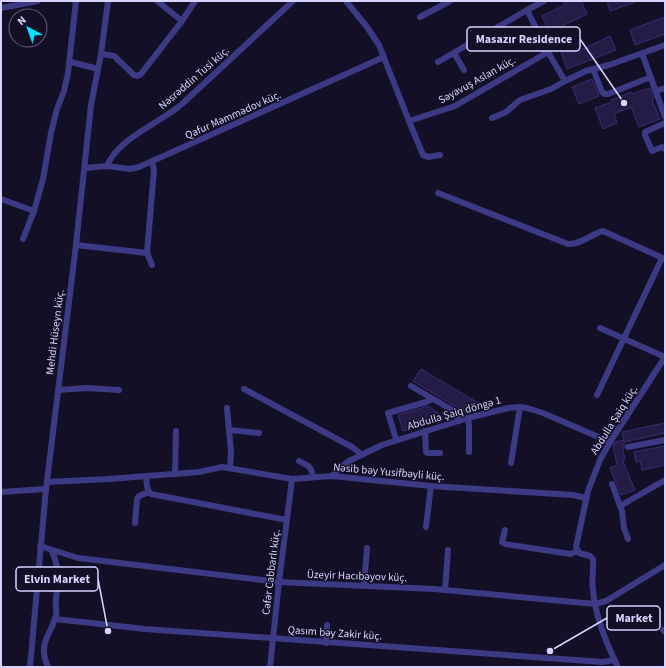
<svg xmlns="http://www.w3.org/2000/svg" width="666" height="668" viewBox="0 0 666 668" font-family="'Source Sans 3',sans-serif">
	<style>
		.building { fill: #241b47; stroke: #3b2d73 }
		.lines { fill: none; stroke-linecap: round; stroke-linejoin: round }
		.minor { stroke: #3d3a85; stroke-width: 6 }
		.labels { text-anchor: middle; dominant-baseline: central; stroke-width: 3; stroke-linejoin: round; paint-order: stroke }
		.street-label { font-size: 11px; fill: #d9d4ff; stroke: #130f26 }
		.leader { fill: none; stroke: #d9d4ff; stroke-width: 1.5 }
		.callout-dot { fill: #d9d4ff; stroke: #130f26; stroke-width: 1.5 }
		.callout { fill: #130f26; stroke: #d9d4ff; stroke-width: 1.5 }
		.callout-label { font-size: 12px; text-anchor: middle; font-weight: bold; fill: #d9d4ff }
	</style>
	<rect width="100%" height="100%" fill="#130f26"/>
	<g class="building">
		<polygon points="563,1 581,1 587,14 549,32 542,16 565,5"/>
		<polygon points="607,1 635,1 635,2 610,11"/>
		<polygon points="665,17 665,34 635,45 630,30"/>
		<polygon points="571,35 577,52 610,36 616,50 567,69 557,41"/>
		<polygon points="592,79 599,96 579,104 572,87"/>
		<polygon points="650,88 654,99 652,100 660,119 639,127 631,107 614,114 617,123 603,129 595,108 612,102 611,100 631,92 632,94"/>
		<polygon points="421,369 485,407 467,414 413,381"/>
		<polygon points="428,406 446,419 403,431 398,415"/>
		<polygon points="665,423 665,433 624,442 624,449 623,450 625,459 622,459 635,490 621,495 610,468 617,465 613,446 615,442 624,440 622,432"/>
		<polygon points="665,446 665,465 642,470 640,461 636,462 634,452"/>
	</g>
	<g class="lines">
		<g class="minor">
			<polyline points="157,1 182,21"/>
			<polyline points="346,1 367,27 379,45 409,121 455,106 548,52 565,81 586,71 609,65 665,45"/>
			<polyline points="1,8 38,1"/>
			<polyline points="527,10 544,1"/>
			<polyline points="420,17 450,1"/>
			<polyline points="454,53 464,70"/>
			<polyline points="642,53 665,117"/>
			<polyline points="101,54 114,56 134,75 137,76 141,74 182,21 195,1"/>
			<polyline points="71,62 98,69"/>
			<polyline points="438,62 527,10 548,52"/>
			<polyline points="593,69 602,92 605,94 608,94 651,77"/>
			<polyline points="656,91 665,88"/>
			<polyline points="492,118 506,112 520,100 551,89 565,81"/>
			<polyline points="409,121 423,155 428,157 440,155"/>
			<polyline points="665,123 645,132 645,135 652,151 662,147 665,149"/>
			<polyline points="152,162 154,170 147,253 152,265"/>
			<path d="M107,166C117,139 160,123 182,104L293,1"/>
			<polyline points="85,168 107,166 130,169 139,167 384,57"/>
			<path d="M438,193L568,244C581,245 591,234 603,231L665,259"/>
			<polyline points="1,199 34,211"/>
			<polyline points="23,239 34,211 43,179 51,133 57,109 64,91 68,73 76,1"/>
			<polyline points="76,245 147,253"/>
			<polyline points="600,328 665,357"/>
			<polyline points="411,386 452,410 456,414 459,421"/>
			<polyline points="244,389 352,447 361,454"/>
			<polyline points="58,390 87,388 119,390"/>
			<polyline points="597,395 662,258"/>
			<polyline points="227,408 231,452 230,468"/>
			<polyline points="468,418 469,426 469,452"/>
			<polyline points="230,430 259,433"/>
			<polyline points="425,431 426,452 428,453 440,453"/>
			<polyline points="396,439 388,413 426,402 432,399"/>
			<polyline points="628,447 665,440"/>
			<path d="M299,461C309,466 311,466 313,477"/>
			<polyline points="511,463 520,407"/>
			<polyline points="175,474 176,431"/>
			<path d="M146,476C147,482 146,490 151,494L287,520"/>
			<polyline points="332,476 341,467 349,461 382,445 468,418 508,408 520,407 527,408 543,413 610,442"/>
			<polyline points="47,482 109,479 199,472 222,467 292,479 332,476 431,486 573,495 586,498"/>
			<polyline points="612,484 622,511 624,528 628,539"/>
			<polyline points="1,492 46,489"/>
			<polyline points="620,506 665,480"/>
			<polyline points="135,523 137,499 139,496 149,492"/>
			<polyline points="426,527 431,486"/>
			<polyline points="505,530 502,542 505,544 570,554 578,551"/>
			<polyline points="40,546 78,558 279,582 434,589 595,604 606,601 665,565"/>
			<polyline points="364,586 367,548"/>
			<polyline points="445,590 448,550"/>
			<polyline points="55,619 145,629 561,659 603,662 614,660"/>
			<polyline points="663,630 665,632"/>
			<polyline points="326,643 327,625"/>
			<polyline points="30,667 46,489 76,245 91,105 101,54 108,1"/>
			<path d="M48,667C37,642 51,636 56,615C57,610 55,604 56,599C56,594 58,589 58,584C60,573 56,562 52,551"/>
			<polyline points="270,667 279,582 292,479"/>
			<path d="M618,667C607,645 595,615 593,590C591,580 594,570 593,559L590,556L579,553L576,547L588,491L600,460L610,442L665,357"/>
		</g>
	</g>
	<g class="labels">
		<g class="street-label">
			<text transform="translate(194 78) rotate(-41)">Nəsrəddin Tusi küç.</text>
			<text transform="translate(477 80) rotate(-29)">Səyavuş Aslan küç.</text>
			<text transform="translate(233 115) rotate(-24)">Qafur Məmmədov küç.</text>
			<text transform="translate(55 332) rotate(-83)">Mehdi Hüseyn küç.</text>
			<text transform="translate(454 413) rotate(-16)">Abdulla Şaiq döngə 1</text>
			<text transform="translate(614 420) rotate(-58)">Abdulla Şaiq küç.</text>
			<text transform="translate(389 472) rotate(5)">Nəsib bəy Yusifbəyli küç.</text>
			<text transform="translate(271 572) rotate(-83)">Cəfər Cabbarlı küç.</text>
			<text transform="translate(357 576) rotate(2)">Üzeyir Hacıbəyov küç.</text>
			<text transform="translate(335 633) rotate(4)">Qasım bəy Zakir küç.</text>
		</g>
	</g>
	<path class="leader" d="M624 103L580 39M108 631L98 579M550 651L607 618"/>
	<g class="callout-dot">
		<circle cx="624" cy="103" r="4"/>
		<circle cx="108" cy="631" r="4"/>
		<circle cx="550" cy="651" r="4"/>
	</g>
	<g class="callout">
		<rect x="467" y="27" width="113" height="24" rx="4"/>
		<rect x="16" y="567" width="82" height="24" rx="4"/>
		<rect x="607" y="606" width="53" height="24" rx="4"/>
	</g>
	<g class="callout-label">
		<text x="524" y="43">Masazır Residence</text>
		<text x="57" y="583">Elvin Market</text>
		<text x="634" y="622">Market</text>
	</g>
	<rect width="666" height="668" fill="none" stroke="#d9d4ff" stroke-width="4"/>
	<g transform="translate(28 28) rotate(319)"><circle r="19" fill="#130f26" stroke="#625e7d"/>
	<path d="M0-3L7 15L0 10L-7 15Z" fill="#00e5ff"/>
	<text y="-6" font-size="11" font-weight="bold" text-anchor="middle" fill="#d9d4ff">N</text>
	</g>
</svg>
